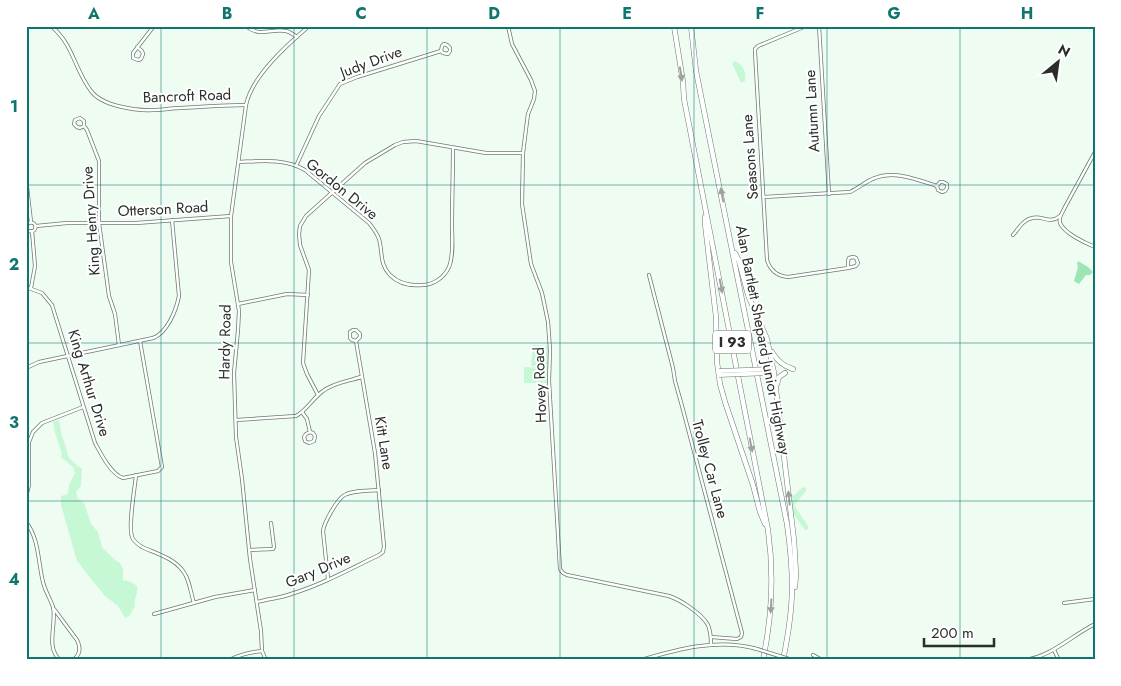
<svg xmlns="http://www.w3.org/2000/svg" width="1121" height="686" viewBox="0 0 1121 686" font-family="Jost,sans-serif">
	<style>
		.green { fill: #c7f8d6 }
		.water { fill: #9ee5b5 }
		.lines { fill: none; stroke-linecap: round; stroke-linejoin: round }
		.minor-casing { stroke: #6c7970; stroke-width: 4 }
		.highway-casing { stroke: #6c7970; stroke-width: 5.5 }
		.minor { stroke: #fff; stroke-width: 2.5 }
		.highway { stroke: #fff; stroke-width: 4.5 }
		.minor-bridge-casing { stroke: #6c7970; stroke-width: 4; stroke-linecap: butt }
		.major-bridge-casing { stroke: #6c7970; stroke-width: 5; stroke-linecap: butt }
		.minor-bridge { stroke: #fff; stroke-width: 2.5 }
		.major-bridge { stroke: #fff; stroke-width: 4 }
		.oneway { fill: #9fa19f }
		.grid { fill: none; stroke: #0f766e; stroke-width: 1; stroke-opacity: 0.55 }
		.labels { text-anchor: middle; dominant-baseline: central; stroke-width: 4; stroke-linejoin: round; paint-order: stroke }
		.shield { fill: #fff; stroke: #696d6a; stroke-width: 1 }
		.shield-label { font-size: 14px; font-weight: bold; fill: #292e2a }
		.street-label { font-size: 15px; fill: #292e2a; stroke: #fff }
		.neatline { fill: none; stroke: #0f766e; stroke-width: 2 }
		.grid-label { font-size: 16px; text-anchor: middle; font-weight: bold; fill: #0f766e }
	</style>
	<rect width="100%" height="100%" fill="#eefcf2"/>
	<g class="green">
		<path d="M735,61C744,65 746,72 745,81L741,83L732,63Z"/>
		<polygon points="533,345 549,346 547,383 524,383 524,367 545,368 531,366"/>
		<path d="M58,420L60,423C60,432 63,438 66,447C67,451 67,454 69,458C73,462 78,466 82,469L81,486L76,492L78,499L84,503L91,524L98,532L102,547L115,560L120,563L123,569V580L131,582L137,586C139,594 133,598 135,606L130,615L125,618L118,606L105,596L77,561L61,505V496L68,494L69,485L75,473L73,467L61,457L62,453L55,433L53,422Z"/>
		<polygon points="803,487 806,488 806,491 794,505 808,526 808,529 805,530 787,505 788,501"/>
	</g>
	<polygon class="water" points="1078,261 1088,267 1093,272 1090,275 1086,275 1079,284 1074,281 1078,267 1077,263"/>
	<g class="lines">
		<g class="minor-casing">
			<g id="minor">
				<path d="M51,26C74,45 74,69 91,91C102,106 136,111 154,110C163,110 172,108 181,108C202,107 224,105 246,105"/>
				<path d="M246,26C260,38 271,28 286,31C290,32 293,34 297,37"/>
				<path d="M508,26L512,44L531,80L535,91L534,99L528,114L526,129L523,153L522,204L531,264L542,293L548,322L550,350L549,381L560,569L563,573L567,575L669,596C681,600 702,614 708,625C711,632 711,638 711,645"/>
				<path d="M806,26L758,46L755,49V52L767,260C770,270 777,276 788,277L848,268L856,266L858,263L856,258L853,257L849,258L848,261V268"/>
				<polyline points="819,26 829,194"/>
				<polyline points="137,47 142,51 143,54 141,59 138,60 133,58 133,53 154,26"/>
				<polyline points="84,126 80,128 77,127 74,124 75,120 80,118 84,121 84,126 87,130 99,161 99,223 109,296 115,314 119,345"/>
				<path d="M1095,152L1065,207C1063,212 1058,217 1060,223C1064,233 1085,243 1095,247"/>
				<path d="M239,162C261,161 285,158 305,170L369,223C373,228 377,233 379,239C383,253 379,263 390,275C398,283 410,286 422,285C433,285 444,278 449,267C454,255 452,238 452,225C452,200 453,174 453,148"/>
				<polyline points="296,166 319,116 340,84 357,77 441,51 443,53 448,54 450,51 450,48 447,45 444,44 442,46 441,51"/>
				<polyline points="26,178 31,222"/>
				<path d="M764,197L850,192C859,188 866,181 875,178C895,170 918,180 937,186L938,190L942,192L945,191L947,188V184L943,182H940L937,186"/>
				<circle cx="31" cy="227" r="4.5"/>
				<polyline points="36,226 67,223 136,223 231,216"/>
				<path d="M1013,235C1019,228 1023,220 1032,218C1043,215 1049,225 1060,216"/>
				<polyline points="649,275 673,368 675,381 682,406 742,633 741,637 737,639 711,637"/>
				<path d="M26,287L42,293L52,305L95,443C101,454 111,474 123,478L158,471L162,467L140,341"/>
				<polyline points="31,288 35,266 32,231"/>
				<polyline points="238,304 287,294 308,295"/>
				<path d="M26,368L39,362L153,338C167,333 176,311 179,296L172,220"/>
				<polyline points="318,395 307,374 303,363 309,270 300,245 299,234 300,226 306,216 365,163 395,145 403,142 416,141 486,153 523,153"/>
				<polyline points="302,412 307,419 310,432 313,433 315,436 314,441 309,443 305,441 304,437 306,434 310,432"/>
				<path d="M236,420L296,416C307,410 313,398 323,391C333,383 349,381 361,377"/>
				<path d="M136,475C135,488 127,530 133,539C135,542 139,545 142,547C157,554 178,559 186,576C190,584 191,594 194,603"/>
				<polyline points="26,497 29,485 29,442 33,432 42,423 83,407"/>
				<path d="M26,522C39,538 38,562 43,582C45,591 50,598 53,607C57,624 45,647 60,660"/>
				<polyline points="249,550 273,549 274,547 271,523"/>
				<path d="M328,579L323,531C324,524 327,519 331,512C334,507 338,500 343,496C351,490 369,491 379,490"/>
				<path d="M257,602C268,599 280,598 291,594C321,585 350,569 379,555L383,552L384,546L375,453L356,341L360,337V334L356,330H353L350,332V338L352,340L356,341"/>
				<polyline points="1064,603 1095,599"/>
				<path d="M54,609L77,640C81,648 80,655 73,660"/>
				<polyline points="154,614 215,597 255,590"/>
				<polyline points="1054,650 1059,660"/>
				<polyline points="813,655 822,660"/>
				<path d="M229,660C239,655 250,652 262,651"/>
				<path d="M266,660L262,651L261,631L250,559L242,479L236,437L234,373L238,330L239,311L231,262V216L246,105C252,76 287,45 309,26"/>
				<path d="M641,660C678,649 718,638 757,649"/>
				<path d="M1025,660C1052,656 1071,636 1095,624"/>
			</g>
		</g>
		<g class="highway-casing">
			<g id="highway">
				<path d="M674,26L683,82L684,99L768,530C774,573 772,617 763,660"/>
				<path d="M691,26L696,71L787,524C790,545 792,566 792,587C792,611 788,636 783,660"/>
				<polyline points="705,217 705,224 716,317 717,362 720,384 725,402 753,485 760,512 765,524"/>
				<polyline points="735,253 739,261 748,295 767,339 774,373 794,540 796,574 795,587"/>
				<path d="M772,352C777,361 783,366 793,369"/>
				<polyline points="777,384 779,377 785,373"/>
			</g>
		</g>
		<use href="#minor" class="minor"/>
		<use href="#highway" class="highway"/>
		<g class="minor-bridge-casing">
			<polyline id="minor-bridge" points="757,649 789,659"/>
		</g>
		<g class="major-bridge-casing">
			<g id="major-bridge">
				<polyline points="719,371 773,369"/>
				<polyline points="719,375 774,373"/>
			</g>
		</g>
		<use href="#minor-bridge" class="minor-bridge"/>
		<use href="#major-bridge" class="major-bridge"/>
	</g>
	<defs><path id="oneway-solid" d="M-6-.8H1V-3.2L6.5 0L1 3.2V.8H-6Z" transform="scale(1.25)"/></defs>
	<g class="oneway">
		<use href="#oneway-solid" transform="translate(681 74) rotate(81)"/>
		<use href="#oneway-solid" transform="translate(722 195) rotate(-101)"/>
		<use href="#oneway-solid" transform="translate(721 286) rotate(79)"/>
		<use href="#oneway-solid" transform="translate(751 445) rotate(79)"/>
		<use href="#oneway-solid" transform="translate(789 498) rotate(-96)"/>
		<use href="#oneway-solid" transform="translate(771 606) rotate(93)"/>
	</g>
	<path class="grid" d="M161,26V660M294,26V660M427,26V660M560,26V660M694,26V660M827,26V660M960,26V660M26,185H1095M26,343H1095M26,501H1095"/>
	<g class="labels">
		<rect class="shield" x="713" y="330.5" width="38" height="23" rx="4"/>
		<g class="shield-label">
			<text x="732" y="342">I 93</text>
		</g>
		<g class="street-label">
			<text transform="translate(371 62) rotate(-20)">Judy Drive</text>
			<text transform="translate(187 96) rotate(-2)">Bancroft Road</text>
			<text transform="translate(812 111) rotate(-93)">Autumn Lane</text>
			<text transform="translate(750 157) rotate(-94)">Seasons Lane</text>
			<text transform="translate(342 189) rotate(39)">Gordon Drive</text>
			<text transform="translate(163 209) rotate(-3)">Otterson Road</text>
			<text transform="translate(91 221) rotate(-94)">King Henry Drive</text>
			<text transform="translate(763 340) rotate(79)">Alan Bartlett Shepard Junior Highway</text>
			<text transform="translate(225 342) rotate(-89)">Hardy Road</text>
			<text transform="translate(89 383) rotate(73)">King Arthur Drive</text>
			<text transform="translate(540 385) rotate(-92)">Hovey Road</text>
			<text transform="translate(384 443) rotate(81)">Kitt Lane</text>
			<text transform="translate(710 469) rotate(75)">Trolley Car Lane</text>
			<text transform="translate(318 570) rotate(-23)">Gary Drive</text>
		</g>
	</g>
	<rect width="1121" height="686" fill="none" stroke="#ffffff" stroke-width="55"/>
	<g transform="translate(1058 62) rotate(29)" stroke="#ffffff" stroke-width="4" paint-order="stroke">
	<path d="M0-4L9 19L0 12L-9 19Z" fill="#292e2a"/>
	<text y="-8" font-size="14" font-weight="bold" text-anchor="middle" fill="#292e2a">N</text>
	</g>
	<path d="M924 638v8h70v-8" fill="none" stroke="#292e2a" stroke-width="2.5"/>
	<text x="931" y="638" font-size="15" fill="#292e2a" stroke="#ffffff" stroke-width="4" paint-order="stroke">200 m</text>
	<rect x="28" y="28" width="1066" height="630" class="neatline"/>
	<g class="grid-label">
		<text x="94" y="19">A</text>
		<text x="227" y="19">B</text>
		<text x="361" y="19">C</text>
		<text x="494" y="19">D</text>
		<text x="627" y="19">E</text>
		<text x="760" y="19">F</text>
		<text x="894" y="19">G</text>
		<text x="1027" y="19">H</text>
		<text x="14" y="112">1</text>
		<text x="14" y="270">2</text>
		<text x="14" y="428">3</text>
		<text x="14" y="585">4</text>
	</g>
</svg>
